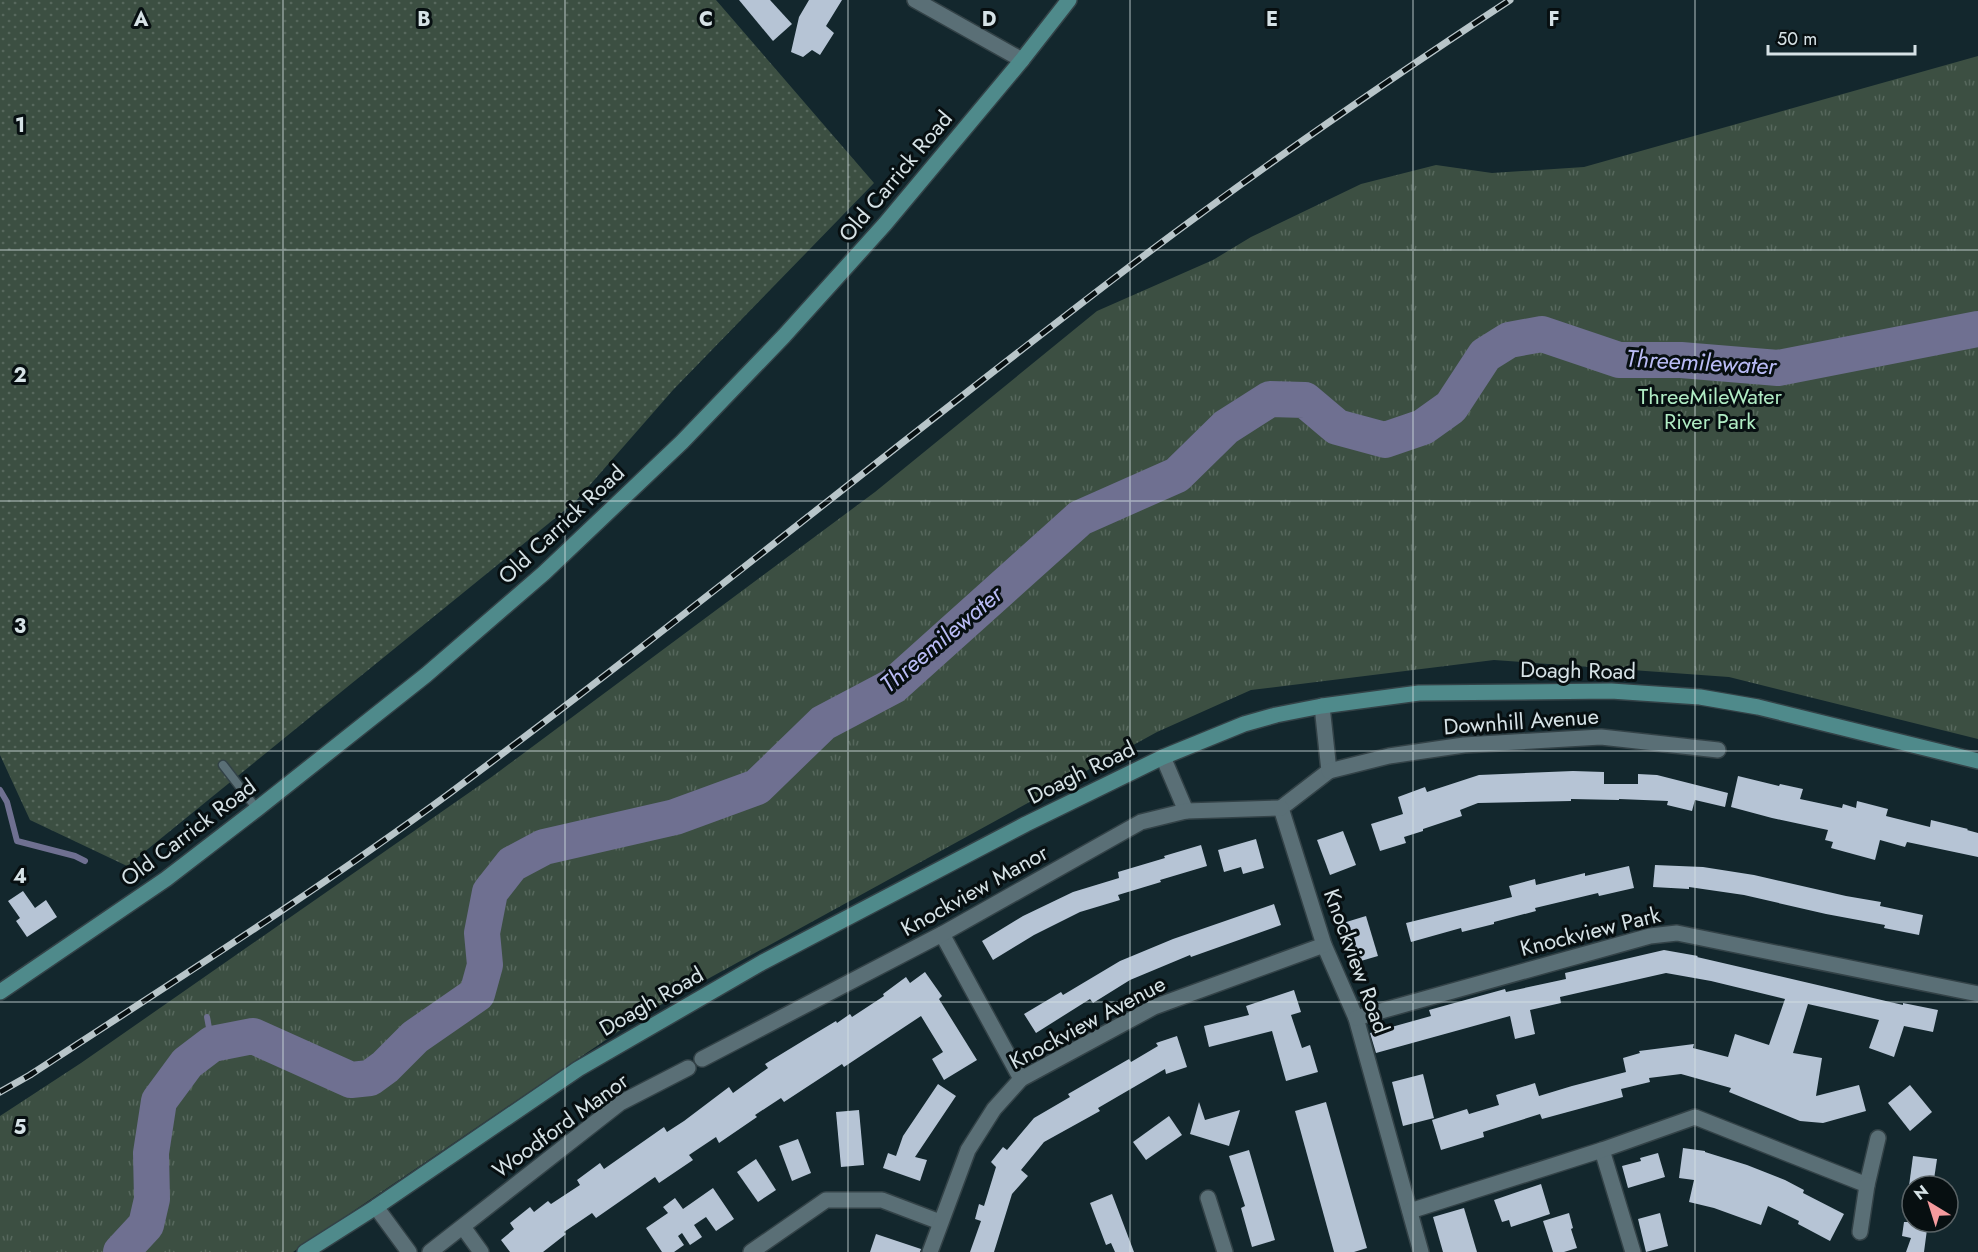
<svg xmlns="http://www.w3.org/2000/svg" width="1978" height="1252" viewBox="0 0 1978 1252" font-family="Jost,sans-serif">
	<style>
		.grass { fill: url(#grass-dots) }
		.park { fill: url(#park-tufts) }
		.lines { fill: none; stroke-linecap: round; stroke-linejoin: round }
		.stream { stroke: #6f7091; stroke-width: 6 }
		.river { stroke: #6f7091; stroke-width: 36 }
		.building { fill: #b6c4d5 }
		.service-casing { stroke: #334247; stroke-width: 11 }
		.minor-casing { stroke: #334247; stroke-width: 18 }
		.secondary-casing { stroke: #334247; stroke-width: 18 }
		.service { stroke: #5a6f76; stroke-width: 8 }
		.minor { stroke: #5a6f76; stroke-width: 15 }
		.secondary { stroke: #4f8a8b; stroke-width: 15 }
		.rail-casing { stroke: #b8c5c9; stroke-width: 7 }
		.rail { stroke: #070f11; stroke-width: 4.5; stroke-dasharray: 14; stroke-linecap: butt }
		.grid { fill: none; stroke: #d6e2e6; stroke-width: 1.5; stroke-opacity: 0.55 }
		.labels { text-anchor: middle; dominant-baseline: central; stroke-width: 6; stroke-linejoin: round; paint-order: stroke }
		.street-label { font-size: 22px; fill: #d6e2e6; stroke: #070f11 }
		.park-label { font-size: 22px; fill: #b0ecc4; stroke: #070f11 }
		.water-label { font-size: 24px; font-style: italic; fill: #babcf6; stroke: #070f11 }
		.grid-label { font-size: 20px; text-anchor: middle; font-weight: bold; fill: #d6e2e6; stroke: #070f11; stroke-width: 6; stroke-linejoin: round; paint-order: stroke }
	</style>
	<defs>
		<pattern id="grass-dots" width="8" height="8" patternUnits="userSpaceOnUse" patternTransform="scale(1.5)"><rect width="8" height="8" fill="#3c4f42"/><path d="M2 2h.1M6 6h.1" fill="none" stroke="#57685d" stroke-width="1.8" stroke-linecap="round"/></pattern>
		<pattern id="park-tufts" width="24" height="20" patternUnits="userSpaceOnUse" patternTransform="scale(1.5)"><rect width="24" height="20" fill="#3c4f42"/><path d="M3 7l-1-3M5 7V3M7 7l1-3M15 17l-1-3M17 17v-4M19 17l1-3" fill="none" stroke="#57685d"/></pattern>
	</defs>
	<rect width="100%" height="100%" fill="#13272d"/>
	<polygon class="grass" points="0,0 716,0 874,183 673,390 575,502 127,866 30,820 0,755"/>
	<polygon class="park" points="1978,56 1978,739 1729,677 1494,660 1251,690 1157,732 644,1014 293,1252 0,1252 0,1116 81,1063 493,776 875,492 1097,311 1213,260 1251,237 1361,184 1436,165 1492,173 1584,167"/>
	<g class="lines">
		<g class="stream">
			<polyline points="0,790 7,802 17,841 75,856 85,861"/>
			<polyline points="207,1017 212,1044"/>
		</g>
		<polyline class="river" points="121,1252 146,1225 152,1199 151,1153 159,1101 187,1063 212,1044 253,1036 351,1080 370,1078 385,1067 415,1037 477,994 485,965 482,933 490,892 512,864 544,847 675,817 757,787 823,723 893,686 1080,518 1177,475 1226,427 1270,399 1305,400 1337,427 1385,440 1423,427 1451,407 1485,355 1509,340 1542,334 1619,360 1681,360 1778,368 1978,329"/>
	</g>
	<g class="building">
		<polygon points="739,0 770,0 792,24 773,41"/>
		<polygon points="809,0 842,0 826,26 834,33 820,55 812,50 803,57 791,52 799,17"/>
		<polygon points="1573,771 1604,772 1604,784 1638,784 1638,774 1657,775 1728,793 1725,807 1695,800 1692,811 1667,805 1668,801 1619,799 1619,800 1571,799 1571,801 1478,803 1460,810 1462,816 1423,829 1423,831 1404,837 1406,843 1380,851 1371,824 1403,814 1398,797 1425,787 1427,792 1479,775"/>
		<polygon points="1738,776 1779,786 1780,784 1803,789 1800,799 1842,808 1843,804 1856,808 1857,801 1888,809 1886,816 1930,827 1931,820 1968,829 1967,830 1978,833 1978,857 1907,842 1905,847 1880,840 1875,860 1831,848 1833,842 1825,840 1828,830 1772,818 1731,807"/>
		<polygon points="1343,831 1356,865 1330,875 1317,840"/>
		<polygon points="1256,839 1264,868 1243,874 1241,867 1224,872 1218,850"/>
		<polygon points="1201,845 1207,866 1160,880 1161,882 1118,895 1120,900 1080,912 1034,935 993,960 982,941 1023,916 1073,892 1119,878 1118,872 1165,858 1164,856"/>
		<polygon points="1655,865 1703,867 1754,875 1846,896 1881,902 1880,906 1923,915 1919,935 1884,928 1885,925 1826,914 1744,895 1689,887 1689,889 1653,887"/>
		<polygon points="1629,866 1634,888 1599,896 1598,893 1535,908 1536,911 1494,922 1494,924 1462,932 1461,928 1411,942 1406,923 1512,897 1509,886 1535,879 1536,885 1585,873 1585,876"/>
		<polygon points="23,891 35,908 46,900 57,917 27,937 16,921 20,918 8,901"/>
		<polygon points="1274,904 1281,925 1191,957 1190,955 1130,980 1093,1003 1090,999 1036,1033 1024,1014 1061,992 1063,995 1120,961 1173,939"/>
		<polygon points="1366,916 1378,956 1354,963 1343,923"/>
		<polygon points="1664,950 1698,956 1697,957 1903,1005 1903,1003 1938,1010 1933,1032 1904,1026 1894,1057 1869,1048 1879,1020 1808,1004 1793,1053 1822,1058 1816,1096 1859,1085 1866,1111 1823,1123 1800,1121 1729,1092 1731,1088 1681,1074 1649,1078 1650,1082 1621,1089 1623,1097 1542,1119 1540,1114 1483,1132 1484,1137 1441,1150 1432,1120 1467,1109 1469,1114 1499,1105 1496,1095 1535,1083 1539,1096 1572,1086 1626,1072 1623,1058 1640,1053 1639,1051 1694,1044 1693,1048 1728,1057 1735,1034 1769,1045 1785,999 1711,981 1666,973 1560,997 1561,1003 1530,1010 1535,1034 1515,1039 1510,1016 1376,1053 1370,1033 1431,1016 1429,1010 1505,989 1506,992 1566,979 1565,973"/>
		<polygon points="925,972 942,996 939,999 977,1060 944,1080 932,1059 943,1052 921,1016 844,1067 842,1064 784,1102 781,1098 755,1115 757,1117 719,1143 716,1137 689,1155 693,1160 659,1183 655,1177 596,1218 592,1213 564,1232 566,1234 543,1252 510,1252 501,1240 514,1229 510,1223 530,1207 534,1212 548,1201 551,1204 580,1185 577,1180 600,1163 604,1169 664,1127 667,1132 684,1121 729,1087 733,1093 768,1068 765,1064 806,1039 836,1021 837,1023 850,1014 852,1017 884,996 883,994 906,977 910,983"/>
		<polygon points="1294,990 1301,1012 1291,1015 1302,1048 1310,1045 1318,1072 1286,1081 1272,1031 1209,1047 1204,1026 1249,1015 1246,1006"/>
		<polygon points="1177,1036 1187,1067 1166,1074 1165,1069 1098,1108 1100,1111 1044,1142 1021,1170 1028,1176 1012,1194 994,1252 970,1252 981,1221 975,1219 979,1204 984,1206 996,1167 991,1162 1003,1147 1007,1150 1034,1118 1070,1097 1068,1094 1129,1059 1131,1062 1158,1046 1156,1043"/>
		<polygon points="1423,1074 1434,1118 1403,1126 1392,1082"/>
		<polygon points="938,1084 956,1096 915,1157 927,1160 920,1181 883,1168 888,1153 896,1156 903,1136"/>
		<polygon points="1910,1085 1932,1112 1910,1131 1888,1103"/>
		<polygon points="1199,1102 1205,1120 1240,1110 1229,1146 1190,1134"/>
		<polygon points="1326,1102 1367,1248 1354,1252 1334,1252 1295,1111"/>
		<polygon points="859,1110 864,1165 841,1167 836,1112"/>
		<polygon points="1169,1116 1182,1135 1146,1160 1133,1142"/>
		<polygon points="798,1139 811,1173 792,1181 779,1146"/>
		<polygon points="1683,1148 1705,1151 1705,1152 1747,1165 1785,1180 1804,1190 1803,1193 1844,1214 1830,1241 1798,1224 1799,1221 1768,1206 1761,1225 1714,1208 1689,1202 1694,1180 1679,1178"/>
		<polygon points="1249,1150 1275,1240 1252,1247 1241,1208 1245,1206 1229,1156"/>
		<polygon points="1658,1153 1665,1177 1628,1188 1622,1166 1641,1161 1640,1158"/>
		<polygon points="1913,1156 1937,1159 1933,1186 1909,1186"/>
		<polygon points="756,1159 776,1190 758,1202 737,1172"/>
		<polygon points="1541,1184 1550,1214 1511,1227 1509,1220 1502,1222 1494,1200"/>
		<polygon points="713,1188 734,1219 716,1231 706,1217 694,1225 702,1237 690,1245 682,1233 678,1236 684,1245 674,1252 662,1252 646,1228 668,1213 663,1207 675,1198 683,1209"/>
		<polygon points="1112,1194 1134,1252 1115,1252 1111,1243 1106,1245 1090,1203"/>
		<polygon points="1464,1208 1477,1252 1443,1252 1433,1217"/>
		<polygon points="1569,1213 1573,1228 1571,1229 1577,1248 1564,1252 1553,1252 1543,1221"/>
		<polygon points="1660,1213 1668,1246 1646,1252 1638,1219"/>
		<polygon points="1904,1222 1928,1222 1924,1252 1906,1252 1911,1238 1902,1236"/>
		<polygon points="876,1234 921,1249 920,1252 870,1252"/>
	</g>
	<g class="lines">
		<g class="service-casing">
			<polyline id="service" points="223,765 257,809"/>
		</g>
		<g class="minor-casing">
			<g id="minor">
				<polyline points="915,0 1022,60"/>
				<polyline points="1322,706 1329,771 1281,808 1324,945 1356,1018 1421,1252"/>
				<polyline points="1163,757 1186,811"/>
				<polyline points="1329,771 1389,756 1464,745 1601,737 1718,750"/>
				<polyline points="942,934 1021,1079"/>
				<polyline points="1356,1018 1650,936 1677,933 1978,994"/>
				<polyline points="702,1059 942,934 1141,822 1186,811 1281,808"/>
				<polyline points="1602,1150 1633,1252"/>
				<polyline points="1208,1198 1225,1252"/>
				<polyline points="376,1207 409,1252"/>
				<polyline points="1410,1211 1602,1150 1695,1117 1867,1185 1878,1138"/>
				<polyline points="463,1227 481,1252"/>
				<polyline points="1860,1232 1867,1185"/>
				<polyline points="430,1252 620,1103 688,1068"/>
				<polyline points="751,1252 826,1200 882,1200 940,1222"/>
				<polyline points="930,1252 968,1150 994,1109 1021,1079 1154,1007 1324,945"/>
			</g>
		</g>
		<g class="secondary-casing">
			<g id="secondary">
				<polyline points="0,992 166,879 257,809 426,675 544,573 682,442 784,336 885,224 1022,60 1069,0"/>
				<polyline points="305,1252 376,1207 578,1069 763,962 1026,824 1163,757 1244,724 1276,715 1322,706 1419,693 1611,691 1700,697 1758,707 1978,761"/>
			</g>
		</g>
		<use href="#service" class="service"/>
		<use href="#minor" class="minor"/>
		<use href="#secondary" class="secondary"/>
		<g class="rail-casing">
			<path id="rail" d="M0,1092L30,1075C171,983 314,893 450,793C681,621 904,438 1133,264C1256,171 1382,84 1510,0"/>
		</g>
		<use href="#rail" class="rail"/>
	</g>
	<path class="grid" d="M283,0V1252M565,0V1252M848,0V1252M1130,0V1252M1413,0V1252M1695,0V1252M0,250H1978M0,501H1978M0,751H1978M0,1002H1978"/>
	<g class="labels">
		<g class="street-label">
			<text transform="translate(895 176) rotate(-50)">Old Carrick Road</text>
			<text transform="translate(561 524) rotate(-43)">Old Carrick Road</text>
			<text transform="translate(1578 670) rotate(1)">Doagh Road</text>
			<text transform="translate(1521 721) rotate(-4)">Downhill Avenue</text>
			<text transform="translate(1081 772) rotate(-26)">Doagh Road</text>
			<text transform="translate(188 832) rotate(-37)">Old Carrick Road</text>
			<text transform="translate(974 890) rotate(-29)">Knockview Manor</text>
			<text transform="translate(1590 931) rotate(-14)">Knockview Park</text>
			<text transform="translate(1357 961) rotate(70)">Knockview Road</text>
			<text transform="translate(651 1001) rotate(-30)">Doagh Road</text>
			<text transform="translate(1087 1022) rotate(-28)">Knockview Avenue</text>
			<text transform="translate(560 1125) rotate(-36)">Woodford Manor</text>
		</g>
		<g class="park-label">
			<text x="1710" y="396">ThreeMileWater<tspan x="1710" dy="25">River Park</tspan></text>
		</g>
		<g class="water-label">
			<text transform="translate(1701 362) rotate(3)">Threemilewater</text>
			<text transform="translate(941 639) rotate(-40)">Threemilewater</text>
		</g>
	</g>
	<g class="grid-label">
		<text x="141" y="26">A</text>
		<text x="424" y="26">B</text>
		<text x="706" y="26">C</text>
		<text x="989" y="26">D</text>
		<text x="1272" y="26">E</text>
		<text x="1554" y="26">F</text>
		<text x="20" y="132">1</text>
		<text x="20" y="382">2</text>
		<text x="20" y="633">3</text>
		<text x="20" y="883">4</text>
		<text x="20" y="1134">5</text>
	</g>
	<g transform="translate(1930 1204) rotate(322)"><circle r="28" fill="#070f11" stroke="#5a6366" stroke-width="1.5"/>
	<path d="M0-4.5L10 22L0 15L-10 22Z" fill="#f59b9e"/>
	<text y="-9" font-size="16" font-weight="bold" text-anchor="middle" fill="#d6e2e6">N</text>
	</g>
	<path d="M1768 45v9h147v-9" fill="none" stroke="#d6e2e6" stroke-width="3"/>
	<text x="1777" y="45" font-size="18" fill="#d6e2e6" stroke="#070f11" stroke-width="4.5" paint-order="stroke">50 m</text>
</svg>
